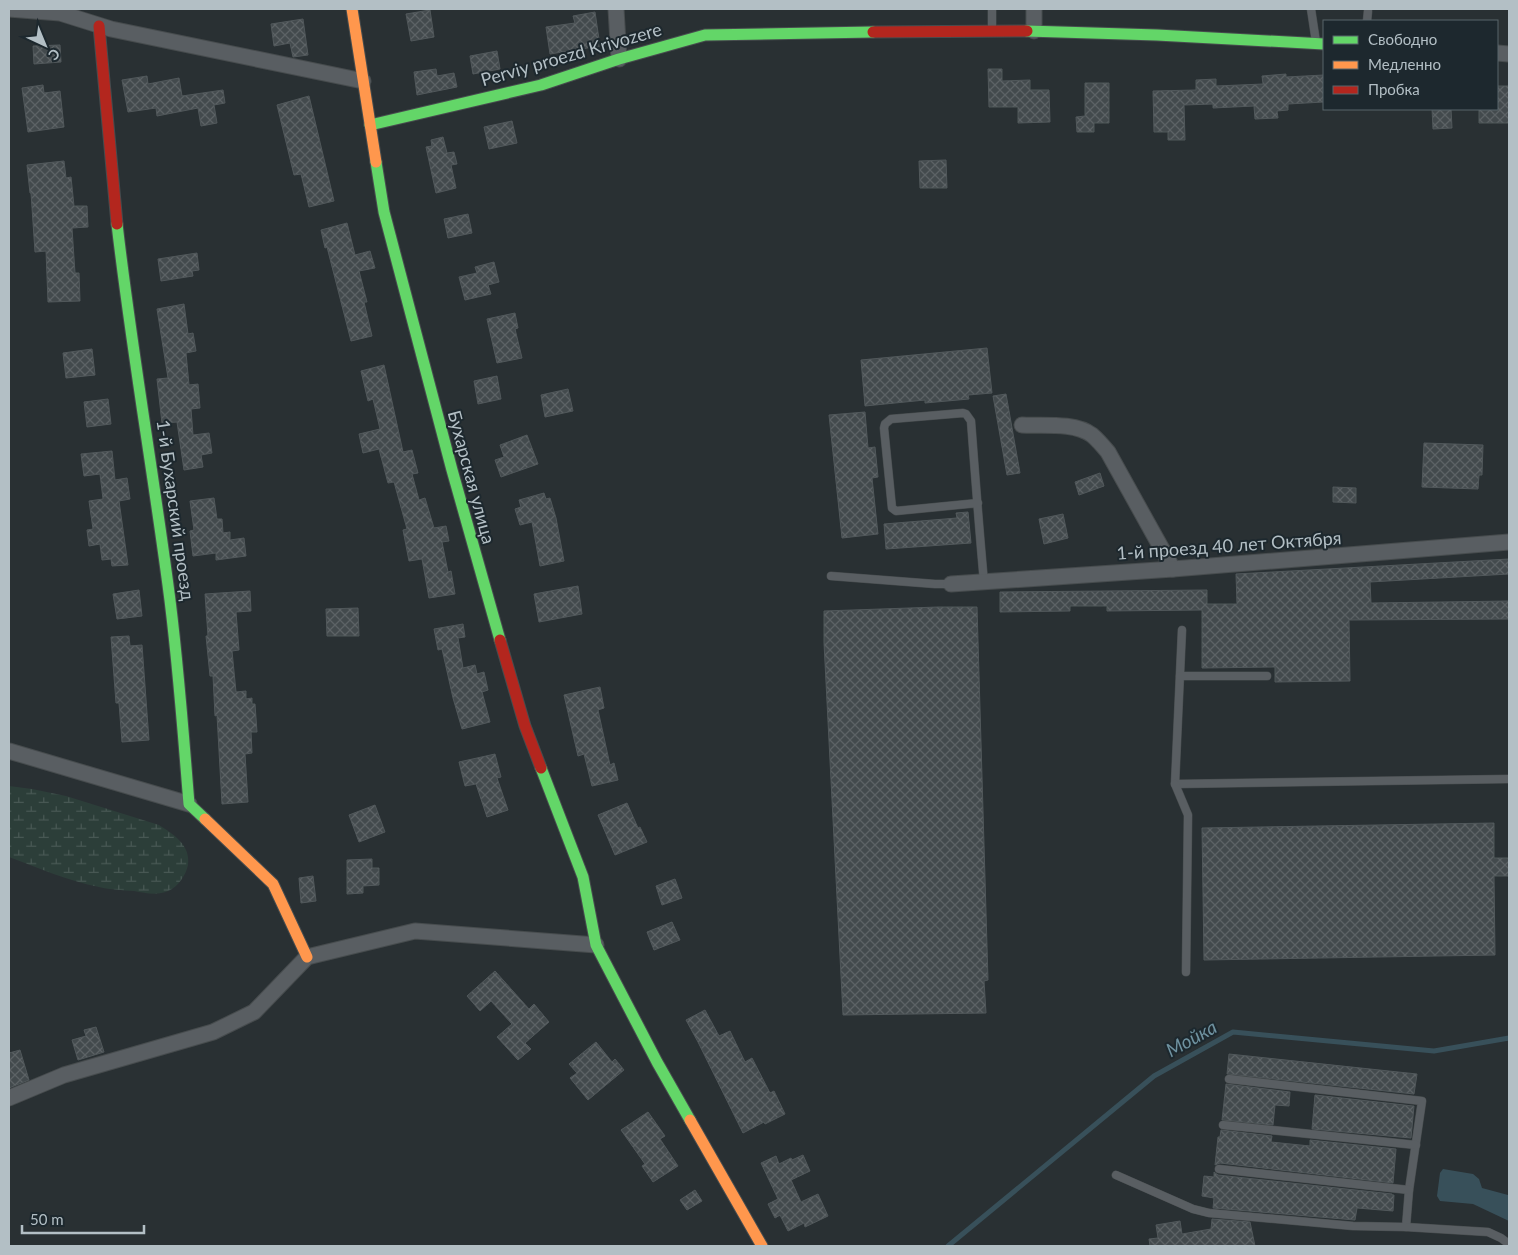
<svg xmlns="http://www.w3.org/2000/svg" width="1518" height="1255" viewBox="0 0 1518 1255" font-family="Lato,sans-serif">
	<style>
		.wetland { fill: url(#wetland-marsh) }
		.water { fill: #38505a }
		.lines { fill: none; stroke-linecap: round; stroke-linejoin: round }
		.stream { stroke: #38505a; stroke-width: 5 }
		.building { fill: url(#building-cross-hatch); stroke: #51585b }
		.lane-casing { stroke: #474c4e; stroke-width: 9 }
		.street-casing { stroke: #474c4e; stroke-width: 17 }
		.fast-casing { stroke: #474c4e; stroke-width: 13 }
		.slow-casing { stroke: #474c4e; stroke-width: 13 }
		.jam-casing { stroke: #474c4e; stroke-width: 13 }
		.lane { stroke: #595e62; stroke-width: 8 }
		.street { stroke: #595e62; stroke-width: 15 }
		.fast { stroke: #63d668; stroke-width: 11 }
		.slow { stroke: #ff974d; stroke-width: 11 }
		.jam { stroke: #b3261e; stroke-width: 11 }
		.labels { text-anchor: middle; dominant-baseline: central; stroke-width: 4; stroke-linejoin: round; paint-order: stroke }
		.street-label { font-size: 18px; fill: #b3bfc5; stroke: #1d282e }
		.water-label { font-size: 19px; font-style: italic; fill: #6f92a0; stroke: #1d282e }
	</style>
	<defs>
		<pattern id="wetland-marsh" width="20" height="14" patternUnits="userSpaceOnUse" patternTransform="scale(1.25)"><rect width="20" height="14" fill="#2c3e39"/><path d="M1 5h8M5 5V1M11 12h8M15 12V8" fill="none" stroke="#485854"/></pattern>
		<pattern id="building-cross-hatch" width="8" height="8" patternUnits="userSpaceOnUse" patternTransform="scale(1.25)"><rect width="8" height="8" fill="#434a4d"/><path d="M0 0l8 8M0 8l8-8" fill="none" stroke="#5c6265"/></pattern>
	</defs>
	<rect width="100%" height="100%" fill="#293033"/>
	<path class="wetland" d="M9,786L32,789L66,796L159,825C173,834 191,845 188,865C186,875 178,887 168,891C157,896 145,893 134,891C122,890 111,890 99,887C68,881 39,868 9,857Z"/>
	<polygon class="water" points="1443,1169 1473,1174 1479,1179 1482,1188 1508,1195 1509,1196 1509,1221 1473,1204 1440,1201 1437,1196 1440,1173"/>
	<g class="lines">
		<polyline class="stream" points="948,1246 1154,1076 1233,1032 1434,1051 1509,1038"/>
	</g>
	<g class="building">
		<polygon points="430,10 434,37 411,41 406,14"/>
		<polygon points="595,12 600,46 550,54 546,27 575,23 573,16"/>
		<polygon points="303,19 308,55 293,57 290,43 274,46 271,24"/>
		<polygon points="60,45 61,62 34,64 33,46"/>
		<polygon points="497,51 500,69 473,74 470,56"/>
		<polygon points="436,69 437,76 454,73 457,87 417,95 414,72"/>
		<polygon points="988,69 1002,69 1002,81 1030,80 1030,90 1049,90 1050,122 1018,123 1018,107 989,107"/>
		<polygon points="1286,74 1286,77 1324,75 1324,102 1288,104 1288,110 1277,111 1278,118 1255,119 1254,106 1213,108 1213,104 1184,105 1185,140 1168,140 1168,132 1154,132 1153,91 1196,90 1196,80 1216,79 1216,86 1263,84 1262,76"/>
		<polygon points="147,76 148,84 179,78 182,96 223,90 225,103 214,105 217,123 201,126 198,108 157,116 156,108 128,112 122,80"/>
		<polygon points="1085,83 1109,83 1109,123 1094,123 1094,132 1077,132 1076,117 1085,116"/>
		<polygon points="43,85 44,93 60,91 64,127 28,132 22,88"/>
		<polygon points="1497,86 1509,86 1509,123 1479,123 1479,109 1497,109"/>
		<polygon points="309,96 334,201 309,207 301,174 294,175 277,105"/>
		<polygon points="1432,109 1451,109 1452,128 1433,129"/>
		<polygon points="512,121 517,143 489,149 484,127"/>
		<polygon points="443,137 447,153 454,152 457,164 451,165 456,188 436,193 426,147 432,146 431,140"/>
		<polygon points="946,160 947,188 920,188 919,161"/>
		<polygon points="64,161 66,178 71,177 74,206 87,206 88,227 72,228 75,273 79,273 80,301 48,302 46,251 35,252 31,193 30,193 27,165"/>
		<polygon points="468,214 472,233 448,238 444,219"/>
		<polygon points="347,223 355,255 370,251 375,268 359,271 367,302 364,302 372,336 351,341 327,247 325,248 321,230"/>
		<polygon points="197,253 199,270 192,271 193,276 161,281 158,259"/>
		<polygon points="494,262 499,282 488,285 491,294 465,300 459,277 477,273 475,267"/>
		<polygon points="184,304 188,334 193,333 196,351 186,353 189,385 198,384 200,408 191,409 193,435 209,433 212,453 201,455 203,467 184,470 177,422 162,423 157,379 168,378 157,309"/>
		<polygon points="515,313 518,328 515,329 522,358 497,363 487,319"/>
		<polygon points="987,348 992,393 968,395 969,399 925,403 925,400 865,406 861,360"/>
		<polygon points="92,349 95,375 66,378 63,353"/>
		<polygon points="384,365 403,452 412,450 418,473 412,474 419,500 425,498 434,528 446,526 449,541 442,542 448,572 451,571 455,594 429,598 422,559 409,561 403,530 407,529 394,482 388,483 379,449 363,453 359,434 380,429 373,399 368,401 361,371"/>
		<polygon points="497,376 501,399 478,404 474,381"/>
		<polygon points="568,389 573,411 545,417 541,395"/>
		<polygon points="1006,394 1020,473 1007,475 993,396"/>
		<polygon points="108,399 111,424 87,427 84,402"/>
		<polygon points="865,412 868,448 875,447 878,477 872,478 878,534 842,538 829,415"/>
		<polygon points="527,435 538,464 501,477 495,460 504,457 500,445"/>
		<polygon points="1424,443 1483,445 1482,475 1479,475 1478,489 1422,487"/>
		<polygon points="112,451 115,480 127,478 130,499 119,501 128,565 112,566 111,559 102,560 100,544 89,546 87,530 93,529 89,501 103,499 100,474 84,476 81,454"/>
		<polygon points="1100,473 1104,486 1079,495 1075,482"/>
		<polygon points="1333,487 1356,488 1356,503 1333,502"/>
		<polygon points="544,493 546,499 550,498 556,518 564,561 540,566 532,522 520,525 515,509 521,507 519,500"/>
		<polygon points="214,498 217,519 222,519 223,533 230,532 230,540 244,538 246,556 216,560 216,553 193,556 190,531 194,530 190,501"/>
		<polygon points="968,512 971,543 886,549 884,524 957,518 956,513"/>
		<polygon points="1063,514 1068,538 1044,544 1039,519"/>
		<polygon points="1509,559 1509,574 1370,582 1371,603 1509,601 1509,619 1349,620 1350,681 1275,682 1275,667 1202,668 1202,610 1107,611 1107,606 1070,606 1070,611 1000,612 1000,592 1207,590 1207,604 1237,604 1236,574"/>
		<polygon points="578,586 582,614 539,622 534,594"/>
		<polygon points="139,590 142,616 117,619 113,594"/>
		<polygon points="250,591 251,611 236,612 239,650 232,651 236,692 246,691 246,699 252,698 252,704 255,704 257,732 251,732 252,753 245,754 248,802 222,804 217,715 215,716 213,676 210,676 206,636 208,636 205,594"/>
		<polygon points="938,607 977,607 988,980 984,981 986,1013 843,1015 824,643 824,611"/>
		<polygon points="358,608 359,636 327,636 326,609"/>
		<polygon points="463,624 465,637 458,638 463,668 475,665 477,674 484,672 488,690 482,692 490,722 462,729 453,698 442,649 438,650 434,629"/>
		<polygon points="129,636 130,646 142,645 149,740 122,742 119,703 116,703 111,637"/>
		<polygon points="600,687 604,708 598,710 610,765 614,763 618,780 592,786 584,754 578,756 564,695"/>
		<polygon points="495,754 501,777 497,778 508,810 487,817 476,784 465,786 459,762"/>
		<polygon points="627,803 638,828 640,827 647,842 615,855 598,815"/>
		<polygon points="375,805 385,832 359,842 349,815"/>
		<polygon points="1494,823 1494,858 1509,858 1509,876 1494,876 1495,955 1204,960 1202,828"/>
		<polygon points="372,859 372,868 379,868 379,885 363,886 363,893 347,894 347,860"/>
		<polygon points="313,876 316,901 301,903 299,878"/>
		<polygon points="675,879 682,898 662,905 656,886"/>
		<polygon points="672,922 680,940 654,950 647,932"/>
		<polygon points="495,971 529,1009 534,1004 549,1022 525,1043 531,1049 518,1060 497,1037 512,1024 491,1001 480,1011 467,996"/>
		<polygon points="705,1010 719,1036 730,1031 745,1062 752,1058 770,1093 774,1091 785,1114 765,1124 764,1122 743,1133 698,1042 686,1020"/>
		<polygon points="96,1027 104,1052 78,1060 72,1040 86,1036 84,1030"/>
		<polygon points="596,1042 612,1062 615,1059 624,1070 588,1100 570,1078 577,1073 569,1064"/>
		<polygon points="20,1050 29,1080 9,1088 9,1053"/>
		<polygon points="1229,1054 1417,1074 1414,1094 1227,1074"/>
		<polygon points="1226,1084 1290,1092 1289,1106 1275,1105 1273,1125 1222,1120"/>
		<polygon points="1315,1095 1413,1106 1414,1106 1411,1138 1312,1129"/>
		<polygon points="648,1112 665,1136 660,1139 678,1166 653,1182 642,1166 645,1164 621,1130"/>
		<polygon points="1221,1130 1272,1136 1271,1142 1310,1146 1310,1140 1396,1149 1393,1183 1220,1163 1215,1165 1218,1137 1220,1137"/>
		<polygon points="803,1155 810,1171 791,1180 801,1202 818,1194 828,1216 805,1227 804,1223 788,1231 780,1215 775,1218 768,1204 778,1199 761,1163 776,1156 779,1164 791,1158 792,1160"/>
		<polygon points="1214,1172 1218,1175 1392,1194 1392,1195 1394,1195 1393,1211 1357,1208 1355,1220 1213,1208 1214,1198 1202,1196 1204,1176 1214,1177"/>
		<polygon points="695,1190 702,1201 687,1210 680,1200"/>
		<polygon points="1212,1219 1250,1222 1255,1246 1150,1246 1149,1239 1158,1238 1156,1225 1180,1221 1182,1234 1211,1229"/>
	</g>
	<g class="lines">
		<g class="lane-casing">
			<g id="lane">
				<polyline points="1311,9 1316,42"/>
				<polyline points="1367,21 1368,11"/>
				<polyline points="992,29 992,9"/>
				<path d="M978,503L896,511L892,508L884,428L885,424L891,419L963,413L966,414L971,421C975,474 979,528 984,582"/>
				<polyline points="831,576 935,584 951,584"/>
				<polyline points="1182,630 1175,784 1509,779"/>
				<polyline points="1180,676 1267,676"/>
				<polyline points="1175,784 1188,815 1186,972"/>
				<polyline points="1229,1079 1422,1101 1409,1190 1406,1227"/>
				<polyline points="1223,1125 1416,1145"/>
				<polyline points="1219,1169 1409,1190"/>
				<polyline points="1116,1175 1193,1209 1209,1213 1353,1226 1406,1227 1488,1232 1501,1238 1509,1244"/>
			</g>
		</g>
		<g class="street-casing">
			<g id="street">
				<polyline points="9,9 60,13 111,29 363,81"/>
				<polyline points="616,9 619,59"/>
				<polyline points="1034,9 1034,31"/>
				<polyline points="1497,53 1509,54"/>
				<path d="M1022,425C1042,426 1075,422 1092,435C1098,440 1103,446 1108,452L1173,569"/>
				<polyline points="951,584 1173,569 1509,542"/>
				<polyline points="9,751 189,804"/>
				<polyline points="9,1098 64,1075 213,1032 254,1012 307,957 415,931 596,945"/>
			</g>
		</g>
		<g class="fast-casing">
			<g id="fast">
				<polyline points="1027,31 1157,35 1324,44"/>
				<polyline points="370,125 541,85 619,59 705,35 873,32"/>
				<polyline points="376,162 384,212 452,470 500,640"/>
				<path d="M117,224C131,345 152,465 168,585C178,658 183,731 189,804L205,819"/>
				<polyline points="541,768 583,877 596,945 657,1062 690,1120"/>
			</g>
		</g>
		<g class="slow-casing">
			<g id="slow">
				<polyline points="352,9 376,162"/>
				<polyline points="205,819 273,884 307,957"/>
				<polyline points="690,1120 762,1246"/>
			</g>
		</g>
		<g class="jam-casing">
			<g id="jam">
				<polyline points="99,26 117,224"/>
				<polyline points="873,32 1027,31"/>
				<polyline points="500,640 525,726 541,768"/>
			</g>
		</g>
		<use href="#lane" class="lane"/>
		<use href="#street" class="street"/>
		<use href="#fast" class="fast"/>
		<use href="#slow" class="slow"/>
		<use href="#jam" class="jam"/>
	</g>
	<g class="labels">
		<g class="street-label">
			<text transform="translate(571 54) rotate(-16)">Perviy proezd Krivozere</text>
			<text transform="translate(472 477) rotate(75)">Бухарская улица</text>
			<text transform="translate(176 510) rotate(82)">1-й Бухарский проезд</text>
			<text transform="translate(1229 545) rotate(-4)">1-й проезд 40 лет Октября</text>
		</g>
		<g class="water-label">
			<text transform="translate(1191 1038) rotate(-29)">Мойка</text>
		</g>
	</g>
	<rect width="1518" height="1255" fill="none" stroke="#b3bfc5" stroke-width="20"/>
	<rect x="1323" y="20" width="175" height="90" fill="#1d282e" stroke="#59646a"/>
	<rect x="1333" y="36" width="25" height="8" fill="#63d668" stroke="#59646a"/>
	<text x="1368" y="45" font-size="15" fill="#b3bfc5">Свободно</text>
	<rect x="1333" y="61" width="25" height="8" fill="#ff974d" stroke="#59646a"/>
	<text x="1368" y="70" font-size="15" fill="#b3bfc5">Медленно</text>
	<rect x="1333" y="86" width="25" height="8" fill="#b3261e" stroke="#59646a"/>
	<text x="1368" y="95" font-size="15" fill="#b3bfc5">Пробка</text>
	<g transform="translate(45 45) rotate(136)" stroke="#1d282e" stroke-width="4" paint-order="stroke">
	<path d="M0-4L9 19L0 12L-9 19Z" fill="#b3bfc5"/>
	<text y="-8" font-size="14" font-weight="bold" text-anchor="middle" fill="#b3bfc5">С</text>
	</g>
	<path d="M22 1225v8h122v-8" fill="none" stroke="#b3bfc5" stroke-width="2.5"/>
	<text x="30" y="1225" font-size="15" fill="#b3bfc5" stroke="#1d282e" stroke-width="4" paint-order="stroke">50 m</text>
</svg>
